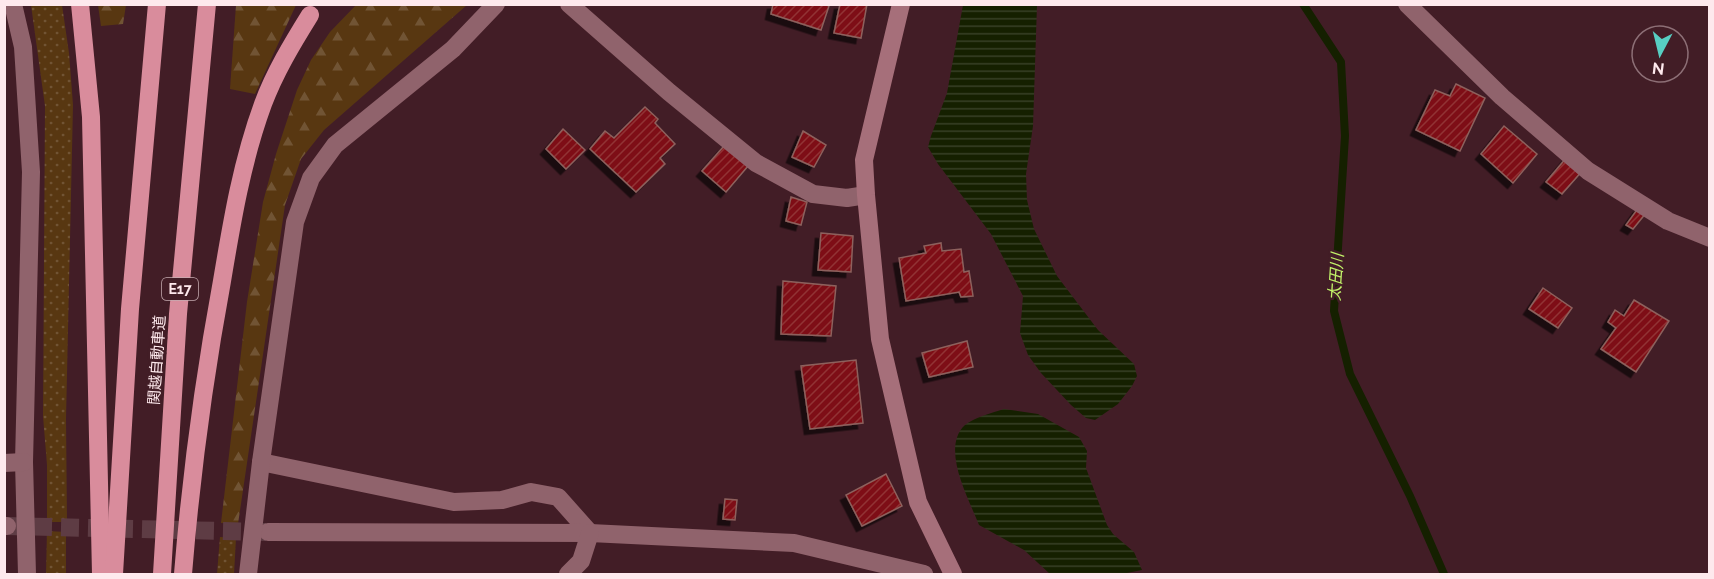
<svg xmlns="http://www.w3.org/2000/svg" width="1714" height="579" viewBox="0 0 1714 579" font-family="Raleway,'Noto Sans JP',sans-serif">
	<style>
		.grass { fill: url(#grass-dots) }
		.forest { fill: url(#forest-firs) }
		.water { fill: url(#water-rules) }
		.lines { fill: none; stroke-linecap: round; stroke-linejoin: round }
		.stream { stroke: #152000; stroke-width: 8 }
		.building { fill: url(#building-hatch); stroke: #8d615d; stroke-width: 1.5; filter: url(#shadow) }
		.minor-tunnel { stroke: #5e3c44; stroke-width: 18; stroke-dasharray: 18 9; stroke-linecap: butt }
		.minor { stroke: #90636c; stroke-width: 18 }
		.tertiary { stroke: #90636c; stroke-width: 18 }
		.secondary { stroke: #a66f7a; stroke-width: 18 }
		.motorway { stroke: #d98c9c; stroke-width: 18 }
		.labels { text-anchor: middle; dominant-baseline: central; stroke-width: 5; stroke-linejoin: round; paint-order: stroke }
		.shield { fill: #421d26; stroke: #c6acb1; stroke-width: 1.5 }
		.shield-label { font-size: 14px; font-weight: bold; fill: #fee9ed }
		.street-label { font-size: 15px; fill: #fee9ed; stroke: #421d26 }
		.water-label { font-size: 16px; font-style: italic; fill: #c3f46a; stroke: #421d26 }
	</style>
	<defs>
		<pattern id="grass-dots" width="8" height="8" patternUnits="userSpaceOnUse" patternTransform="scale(1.5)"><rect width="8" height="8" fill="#583711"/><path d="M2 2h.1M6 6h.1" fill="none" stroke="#715434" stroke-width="1.8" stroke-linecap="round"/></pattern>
		<pattern id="forest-firs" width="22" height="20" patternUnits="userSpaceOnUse" patternTransform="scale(1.5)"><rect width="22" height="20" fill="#583711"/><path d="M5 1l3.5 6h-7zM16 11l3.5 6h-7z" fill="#715434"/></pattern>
		<pattern id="water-rules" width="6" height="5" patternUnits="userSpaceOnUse" patternTransform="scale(1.5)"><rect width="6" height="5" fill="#152000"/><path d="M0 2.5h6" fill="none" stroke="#384026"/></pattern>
		<pattern id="building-hatch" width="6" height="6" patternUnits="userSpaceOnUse" patternTransform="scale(1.5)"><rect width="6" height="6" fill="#7e0f14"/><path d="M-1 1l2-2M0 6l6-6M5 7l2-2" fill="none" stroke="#913236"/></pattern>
		<filter id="shadow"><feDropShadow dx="-5.5" dy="5.5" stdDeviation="0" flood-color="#0009"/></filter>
	</defs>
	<rect width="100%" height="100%" fill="#421d26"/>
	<g class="grass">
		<polygon points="31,5 62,5 69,53 73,105 66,419 67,522 47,522 47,465 43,416 45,106"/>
		<polygon points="47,531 66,532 66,574 46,574"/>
		<polygon points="220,537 236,538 234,574 217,574"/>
	</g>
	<g class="forest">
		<polygon points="357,4 467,5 324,130 301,159 285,205 238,524 221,523 247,302 263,202 276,154 297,90 311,60 330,32"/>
		<polygon points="98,5 126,5 123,24 101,26"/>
		<polygon points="236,5 296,5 255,94 230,89"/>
	</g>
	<g class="water">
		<polygon points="963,5 1037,5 1033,126 1026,174 1027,200 1034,229 1057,276 1098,330 1134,364 1137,376 1132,386 1118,404 1095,420 1086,418 1071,405 1041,373 1028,355 1020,333 1023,296 991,234 938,164 928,147 931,136 947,93"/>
		<path d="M1004,409L1038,414L1079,437L1087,451L1086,468L1107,525L1113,534L1134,552L1142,570L1122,574H1050L1024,550L979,525C969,499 940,448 965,425C975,417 992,413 1004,409Z"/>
	</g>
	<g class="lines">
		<polyline class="stream" points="1303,4 1341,62 1345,136 1334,311 1350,374 1410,496 1444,574"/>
	</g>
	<g class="building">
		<polygon points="773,4 824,4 829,6 821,30 771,14"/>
		<polygon points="840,4 867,4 861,38 834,33"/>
		<polygon points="1456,84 1485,98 1460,151 1416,130 1435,90 1450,96"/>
		<polygon points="645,107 658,119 655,123 675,144 660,158 665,164 636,192 590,149 605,131 614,138"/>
		<polygon points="1504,126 1537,154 1513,183 1481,154"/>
		<polygon points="563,129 585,150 566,169 546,149"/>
		<polygon points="803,131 826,145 814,167 792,157"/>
		<polygon points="724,146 748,166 726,192 702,171"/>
		<polygon points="1567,157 1583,170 1562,194 1546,182"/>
		<polygon points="791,197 807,202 801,225 786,221"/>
		<polygon points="1639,207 1646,213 1633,229 1626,225"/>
		<polygon points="821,233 853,236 851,272 818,270"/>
		<polygon points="941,243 942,251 961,249 964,272 969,271 973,296 961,297 959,292 906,301 899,258 926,253 924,246"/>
		<polygon points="783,281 836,286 831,336 781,334"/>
		<polygon points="1543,288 1572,308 1558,328 1529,309"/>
		<polygon points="1634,300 1669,321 1636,372 1601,349 1616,328 1608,322 1615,310 1624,316"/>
		<polygon points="967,341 973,367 929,377 922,353"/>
		<polygon points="856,360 863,423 810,429 801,366"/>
		<polygon points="886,474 902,506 862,526 846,495"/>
		<polygon points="725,499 737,500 735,520 723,519"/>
	</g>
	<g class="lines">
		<polyline class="minor-tunnel" points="7,526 266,532"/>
		<g class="minor">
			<polyline points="13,4 23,47 31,172 24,462 27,574"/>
			<polyline points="569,4 669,92 756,163 813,194 847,198 866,195"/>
			<polyline points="261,462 454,502 502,500 531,492 558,497 590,533"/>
			<polyline points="4,463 24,462"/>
			<polyline points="4,526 7,526"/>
			<polyline points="268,532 590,533 794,543 924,574"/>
			<polyline points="248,574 261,462 295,222 311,178 335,145 453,49 496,4"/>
			<polyline points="568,574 581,561 590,533"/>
		</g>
		<polyline class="tertiary" points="1407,4 1502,97 1588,171 1668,221 1710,238"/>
		<polyline class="secondary" points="901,4 864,160 866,195 880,339 918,502 953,574"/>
		<g class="motorway">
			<polyline points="80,4 91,117 101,574"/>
			<polyline points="114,574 130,309 157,4"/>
			<polyline points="162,574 178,314 207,4"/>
			<path d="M183,574C191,476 204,378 222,281C232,221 242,161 263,104C275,72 292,44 310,15"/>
		</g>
	</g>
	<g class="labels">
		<rect class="shield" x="162" y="278" width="36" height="22" rx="4.5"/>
		<g class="shield-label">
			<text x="180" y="289">E17</text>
		</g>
		<g class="street-label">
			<text transform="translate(157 360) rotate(-86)">関越自動車道</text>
		</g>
		<g class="water-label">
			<text transform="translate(1336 277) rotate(-86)">太田川</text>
		</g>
	</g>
	<rect width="1714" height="579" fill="none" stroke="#fee9ed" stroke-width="12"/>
	<g transform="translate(1660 54) rotate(187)"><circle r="28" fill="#421d26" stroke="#8d6f76" stroke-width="1.5"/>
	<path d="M0-4.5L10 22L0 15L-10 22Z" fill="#57cec2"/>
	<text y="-9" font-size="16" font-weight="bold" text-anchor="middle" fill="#fee9ed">N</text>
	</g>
</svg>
